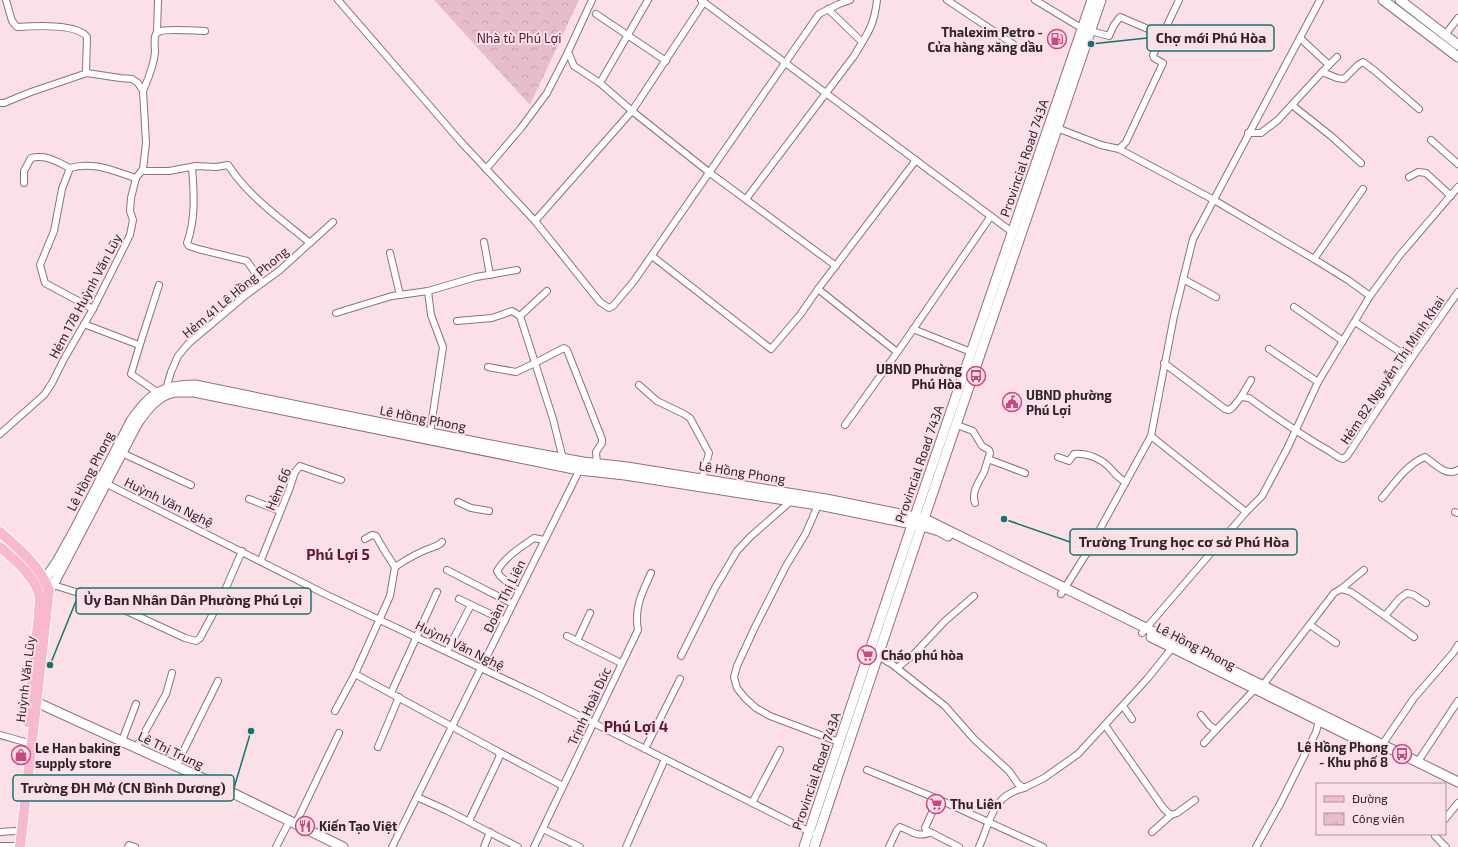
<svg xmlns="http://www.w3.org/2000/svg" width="1458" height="847" viewBox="0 0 1458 847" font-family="'Exo 2',sans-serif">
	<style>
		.park { fill: url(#park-crowns) }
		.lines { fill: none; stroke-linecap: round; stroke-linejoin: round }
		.street-casing { stroke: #8f717b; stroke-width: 8 }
		.secondary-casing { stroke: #8f717b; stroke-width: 11 }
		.primary-casing { stroke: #fff; stroke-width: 12 }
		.street { stroke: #fff; stroke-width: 6 }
		.secondary { stroke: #fff; stroke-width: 9 }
		.primary { stroke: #f8b8cf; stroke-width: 10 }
		.labels { text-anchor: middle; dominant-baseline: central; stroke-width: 4; stroke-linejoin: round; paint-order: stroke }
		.poi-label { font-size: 13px; font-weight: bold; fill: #302428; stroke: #fce0e8; text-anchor: start }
		.park-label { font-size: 13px; fill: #511c31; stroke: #fce0e8 }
		.street-label { font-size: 13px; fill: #302428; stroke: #fce0e8 }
		.quarter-label { font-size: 15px; font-weight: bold; fill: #5c1a36; stroke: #fce0e8 }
		.leader { fill: none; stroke: #0f766e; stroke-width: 1.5 }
		.callout-dot { fill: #0f766e; stroke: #fce0e8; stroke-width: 1.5 }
		.callout { fill: #fce0e8; stroke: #0f766e; stroke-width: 1.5 }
		.callout-label { font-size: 14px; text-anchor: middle; font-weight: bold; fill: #302428 }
	</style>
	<defs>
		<pattern id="park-crowns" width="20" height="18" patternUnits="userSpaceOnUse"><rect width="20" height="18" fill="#e5beca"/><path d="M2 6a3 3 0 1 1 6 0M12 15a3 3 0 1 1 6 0" fill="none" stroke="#c5a3ae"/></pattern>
	</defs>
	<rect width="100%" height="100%" fill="#fce0e8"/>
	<polygon class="park" points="434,0 579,0 530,105"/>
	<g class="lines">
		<g class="street-casing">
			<g id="street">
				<path d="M6,0L12,21L17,27C33,26 77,23 87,37L86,71L87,73"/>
				<polyline points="338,0 461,142 535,221 600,302 609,308 613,306 634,281 819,14 839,4 850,0"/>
				<polyline points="701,0 1012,232"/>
				<polyline points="947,0 1013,44"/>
				<polyline points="1035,0 1083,29"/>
				<polyline points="828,9 862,42"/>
				<polyline points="596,14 666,61"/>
				<polyline points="1091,31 1109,36 1114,25 1120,17 1162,35"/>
				<polyline points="157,33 158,0"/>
				<polyline points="1445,35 1458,18"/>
				<polyline points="1300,38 1329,65"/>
				<polyline points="568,52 574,66 600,83 632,111 710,173 836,266"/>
				<polyline points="1322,72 1337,78 1344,79 1358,65 1363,62 1375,71 1419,109"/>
				<polyline points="600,83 648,0"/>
				<path d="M143,91C148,79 154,66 155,52C155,47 153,34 158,32C165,28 196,31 205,31"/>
				<polyline points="0,103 4,103 31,92 87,73 120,78 132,79 138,83 143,91 146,143 143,169 136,178 131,198 130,211 133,220 130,235 93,309 64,359 52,383 44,395 0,434"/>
				<polyline points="1292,105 1331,136 1361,163"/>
				<polyline points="1057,128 1101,145 1119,149 1214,200 1314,259 1348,280 1370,296"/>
				<polyline points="1248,133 1261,133 1278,120 1322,72 1337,57"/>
				<polyline points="1431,140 1458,164"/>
				<polyline points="1119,149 1126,142 1163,63 1154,58 1153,55 1179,0"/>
				<path d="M192,167C194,192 196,219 187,243L189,246L198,249L247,261L262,283"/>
				<polyline points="486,169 521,128 547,93 568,52 592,0"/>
				<path d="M142,171H169L196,166L216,167L228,165C249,197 281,219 310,243"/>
				<polyline points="1409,177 1418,172 1426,173 1451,196"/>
				<path d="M24,183V171L31,158C46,154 57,162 70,168"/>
				<path d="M746,199L854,56C867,34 874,27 877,0"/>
				<polyline points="535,221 632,111 704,2"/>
				<polyline points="484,242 490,275"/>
				<polyline points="390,253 400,295"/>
				<polyline points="652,256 771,349 800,315 818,289 916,160"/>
				<polyline points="1314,259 1363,189"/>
				<polyline points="1183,279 1216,297"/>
				<polyline points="818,289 897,352"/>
				<polyline points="428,291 431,315 443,347 430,433"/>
				<polyline points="1294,307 1343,341"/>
				<path d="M93,309L45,283L40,265L54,231L62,189L70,168C94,161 113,171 136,178"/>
				<polyline points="336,313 392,296 428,291 476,277 517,270"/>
				<polyline points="520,316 547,291"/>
				<polyline points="457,321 492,318 512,311 520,316 553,419 563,459"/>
				<polyline points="1355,322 1411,359"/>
				<polyline points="84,324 139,345"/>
				<polyline points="913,329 971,352"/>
				<polyline points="1269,349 1318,382"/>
				<path d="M1164,363L1225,409L1229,410L1233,407L1241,397L1249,398C1274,416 1298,433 1324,448C1331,451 1336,457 1343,459L1347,456L1411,359L1458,292"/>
				<polyline points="488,367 516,372 535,363 560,350 564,348 567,350 602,439 602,443 596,452 597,464"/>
				<polyline points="639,385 657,401 684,414 690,418 709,453 702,479"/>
				<polyline points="166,389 171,372 178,356 188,344 246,295 280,270 333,222"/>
				<polyline points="157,392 131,374 141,341 159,285"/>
				<polyline points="1241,397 1251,380"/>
				<polyline points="845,425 901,347 991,216"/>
				<path d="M957,425L973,431L982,446L989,450L990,453C988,459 986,466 984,472C979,482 971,492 975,503"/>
				<polyline points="1151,436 1246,512"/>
				<polyline points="122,453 191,485"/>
				<path d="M1058,457L1069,461L1074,454C1086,452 1101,459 1109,467C1116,474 1116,477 1126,482"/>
				<polyline points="988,459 1025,473"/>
				<polyline points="103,482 325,594 538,695 812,833"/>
				<path d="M1382,498C1394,484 1407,464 1425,457C1435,464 1446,477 1458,470"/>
				<polyline points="249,499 280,511"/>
				<polyline points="458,502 471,508 489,511"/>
				<polyline points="818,505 806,533 786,566 755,627 737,666 734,677 737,688 745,698 756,708 770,716 839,742"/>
				<polyline points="1455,512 1458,513"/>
				<polyline points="365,539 372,535 376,536 384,550 395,567"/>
				<polyline points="261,560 289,490 295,472 300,466 341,480"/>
				<polyline points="447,570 513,604"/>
				<polyline points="53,585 105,601 185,638 196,641 200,638 222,597 242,551"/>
				<polyline points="1341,589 1364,570"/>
				<path d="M519,592L500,576L497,571C505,557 521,547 534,538L544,540"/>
				<polyline points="1061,594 1088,551 1151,436 1174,316 1193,239 1320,0"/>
				<polyline points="459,599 505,621"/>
				<polyline points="1385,616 1414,637"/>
				<polyline points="1310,625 1336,643"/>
				<polyline points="1142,633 1246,512 1262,496 1287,449 1318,382 1370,296 1400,255 1458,187"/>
				<polyline points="567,636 621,663"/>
				<polyline points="577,641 590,613"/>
				<polyline points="447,651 471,605"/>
				<polyline points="681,656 715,588 737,551 750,537 791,501"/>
				<polyline points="878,656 893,665 945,706 974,739 1009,771 1018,784 1024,788 1044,778 1078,754 1147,679 1172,648"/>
				<polyline points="897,668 914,654 945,621 974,596"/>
				<polyline points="355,674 497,751 500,755 498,760 469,821"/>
				<polyline points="1263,685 1334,593 1341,589 1351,592 1385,616 1399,599 1407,593 1414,595 1426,603"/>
				<polyline points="391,693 437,592"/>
				<polyline points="1123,706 1132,719"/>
				<path d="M335,711L355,674L390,596L395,567C407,559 418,552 431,548C435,546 439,546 442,542"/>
				<polyline points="1201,715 1209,725 1216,730 1255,689"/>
				<polyline points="1105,725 1164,809 1171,815 1177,813 1195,800"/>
				<polyline points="0,735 25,742"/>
				<polyline points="122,741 136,704"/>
				<polyline points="1204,743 1216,730"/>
				<polyline points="1382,745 1414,698 1453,653 1458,645"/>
				<polyline points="378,747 399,697"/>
				<polyline points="136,748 166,694 172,673"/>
				<polyline points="645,749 680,679"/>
				<polyline points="497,751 563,786"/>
				<polyline points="1417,763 1458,701"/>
				<polyline points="176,766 218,681"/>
				<polyline points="867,770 938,799 1043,847"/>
				<polyline points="417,797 446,810 518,847"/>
				<polyline points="938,799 925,828 926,830 959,847"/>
				<polyline points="752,803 780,750"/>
				<polyline points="1445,819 1458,803"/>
				<polyline points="296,823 339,733"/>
				<polyline points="543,829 580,847"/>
				<polyline points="0,832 15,831"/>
				<polyline points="1152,832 1171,815"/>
				<polyline points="1435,834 1435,836 1446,847"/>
				<polyline points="0,846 14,846"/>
				<polyline points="128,847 129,845 135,847"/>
				<polyline points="276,847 290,820"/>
				<polyline points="392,847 581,467"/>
				<polyline points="484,847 490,832"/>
				<path d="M534,847L638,630C634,607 642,593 651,573"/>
				<polyline points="626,847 665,759"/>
				<path d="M889,847L897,830L900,827C910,830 917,838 929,833"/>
				<path d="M979,847C991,821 991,796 1024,788"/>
				<polyline points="1256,847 1280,804 1316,732 1319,721"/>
			</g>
		</g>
		<g class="secondary-casing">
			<g id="secondary">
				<polyline points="1383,0 1458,57"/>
				<polyline points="1400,0 1458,45"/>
				<path d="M41,585L58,560L73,533L131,421C149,394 162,385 195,385L485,444L583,462L627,467L826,499L925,519L1458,782"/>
				<path d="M44,595L53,585L64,564L137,424C146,411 157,395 175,392C181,392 188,392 194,392L579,470L625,475L824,506L922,526L939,531L948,536"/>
				<polyline points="1151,637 1380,751"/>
				<polyline points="31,702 36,702 200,777 343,847"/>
				<polyline points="804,847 915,516 1092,0"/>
				<polyline points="814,847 917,539 1101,0"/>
			</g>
		</g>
		<g class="primary-casing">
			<g id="primary">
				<path d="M0,532C20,550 39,565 49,590L20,847"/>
				<path d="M0,547C14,559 38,579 40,599C40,604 39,610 39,615L27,722"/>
			</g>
		</g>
		<use href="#street" class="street"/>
		<use href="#secondary" class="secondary"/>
		<use href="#primary" class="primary"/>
	</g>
	<defs>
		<g id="fuel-ring" transform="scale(1)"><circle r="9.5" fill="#fce0e8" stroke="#ce457f" stroke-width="1.5"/><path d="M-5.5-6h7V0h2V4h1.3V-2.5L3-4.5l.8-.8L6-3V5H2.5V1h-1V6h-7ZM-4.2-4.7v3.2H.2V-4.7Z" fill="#ce457f"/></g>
		<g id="bus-ring" transform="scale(1)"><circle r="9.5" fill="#fce0e8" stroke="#ce457f" stroke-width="1.5"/><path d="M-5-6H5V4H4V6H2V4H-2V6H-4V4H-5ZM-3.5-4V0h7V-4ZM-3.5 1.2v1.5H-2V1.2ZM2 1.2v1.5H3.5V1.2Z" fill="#ce457f"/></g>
		<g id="civic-ring" transform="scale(1)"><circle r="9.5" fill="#fce0e8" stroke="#ce457f" stroke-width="1.5"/><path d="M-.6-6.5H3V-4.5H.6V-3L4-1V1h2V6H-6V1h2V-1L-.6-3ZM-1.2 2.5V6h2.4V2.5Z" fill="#ce457f"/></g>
		<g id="supermarket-ring" transform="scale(1)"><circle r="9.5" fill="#fce0e8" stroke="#ce457f" stroke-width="1.5"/><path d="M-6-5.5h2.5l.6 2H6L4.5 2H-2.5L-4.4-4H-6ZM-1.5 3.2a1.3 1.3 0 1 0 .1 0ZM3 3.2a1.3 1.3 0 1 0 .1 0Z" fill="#ce457f"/></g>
		<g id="shop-ring" transform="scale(1)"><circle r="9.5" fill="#fce0e8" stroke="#ce457f" stroke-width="1.5"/><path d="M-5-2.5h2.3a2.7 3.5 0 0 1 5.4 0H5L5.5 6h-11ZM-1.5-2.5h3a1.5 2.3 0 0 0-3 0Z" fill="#ce457f"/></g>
		<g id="restaurant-ring" transform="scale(1)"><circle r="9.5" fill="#fce0e8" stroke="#ce457f" stroke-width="1.5"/><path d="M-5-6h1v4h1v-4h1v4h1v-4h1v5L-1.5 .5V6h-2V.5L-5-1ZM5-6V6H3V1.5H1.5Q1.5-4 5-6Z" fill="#ce457f"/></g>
	</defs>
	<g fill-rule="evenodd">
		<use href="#fuel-ring" x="1057" y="39"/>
		<use href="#bus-ring" x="976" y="376"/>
		<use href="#civic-ring" x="1012" y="402"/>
		<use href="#supermarket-ring" x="867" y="655"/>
		<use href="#bus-ring" x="1402" y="754"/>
		<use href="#shop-ring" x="21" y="755"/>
		<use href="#supermarket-ring" x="936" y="804"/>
		<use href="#restaurant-ring" x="305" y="826"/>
	</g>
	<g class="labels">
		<g class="poi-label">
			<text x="1043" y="32" text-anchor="end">Thalexim Petro -<tspan x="1043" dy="15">Cửa hàng xăng dầu</tspan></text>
			<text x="962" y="369" text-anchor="end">UBND Phường<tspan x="962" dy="15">Phú Hòa</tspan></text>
			<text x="1026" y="395">UBND phường<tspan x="1026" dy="15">Phú Lợi</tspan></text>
			<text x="881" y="655">Cháo phú hòa</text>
			<text x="1388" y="747" text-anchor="end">Lê Hồng Phong<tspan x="1388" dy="15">- Khu phố 8</tspan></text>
			<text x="35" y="748">Le Han baking<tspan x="35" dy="15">supply store</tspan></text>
			<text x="950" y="804">Thu Liên</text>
			<text x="319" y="826">Kiến Tạo Việt</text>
		</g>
		<g class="park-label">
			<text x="519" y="38">Nhà tù Phú Lợi</text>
		</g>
		<g class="street-label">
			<text transform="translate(1024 158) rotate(-71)">Provincial Road 743A</text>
			<text transform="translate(235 292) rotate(-40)">Hẻm 41 Lê Hồng Phong</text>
			<text transform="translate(85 296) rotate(-62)">Hẻm 178 Huỳnh Văn Lũy</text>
			<text transform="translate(1392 370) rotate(-56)">Hẻm 82 Nguyễn Thị Minh Khai</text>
			<text transform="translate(423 418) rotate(11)">Lê Hồng Phong</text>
			<text transform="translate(919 464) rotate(-71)">Provincial Road 743A</text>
			<text transform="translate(90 471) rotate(-63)">Lê Hồng Phong</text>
			<text transform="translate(742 472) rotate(9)">Lê Hồng Phong</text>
			<text transform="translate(278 489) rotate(-67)">Hẻm 66</text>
			<text transform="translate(169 502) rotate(26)">Huỳnh Văn Nghệ</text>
			<text transform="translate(504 596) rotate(-64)">Đoàn Thị Liên</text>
			<text transform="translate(460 645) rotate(26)">Huỳnh Văn Nghệ</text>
			<text transform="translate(1196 646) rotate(27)">Lê Hồng Phong</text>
			<text transform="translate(25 679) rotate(-83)">Huỳnh Văn Lũy</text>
			<text transform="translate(589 706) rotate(-65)">Trịnh Hoài Đức</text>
			<text transform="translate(171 750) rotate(25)">Lê Thị Trung</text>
			<text transform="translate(816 771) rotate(-71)">Provincial Road 743A</text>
		</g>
		<g class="quarter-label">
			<text x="338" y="554">Phú Lợi 5</text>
			<text x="636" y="726">Phú Lợi 4</text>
		</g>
	</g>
	<path class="leader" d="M1091 44L1147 38M1004 519L1070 542M50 665L76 601M251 731L234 788"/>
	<g class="callout-dot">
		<circle cx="1091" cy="44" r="4"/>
		<circle cx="1004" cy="519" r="4"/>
		<circle cx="50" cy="665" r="4"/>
		<circle cx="251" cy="731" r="4"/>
	</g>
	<g class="callout">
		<rect x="1147" y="25" width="127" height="26" rx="4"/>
		<rect x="1070" y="529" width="227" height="26" rx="4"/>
		<rect x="76" y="588" width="235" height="26" rx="4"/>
		<rect x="13" y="775" width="221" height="26" rx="4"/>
	</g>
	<g class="callout-label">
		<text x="1211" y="43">Chợ mới Phú Hòa</text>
		<text x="1184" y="547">Trường Trung học cơ sở Phú Hòa</text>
		<text x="193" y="605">Ủy Ban Nhân Dân Phường Phú Lợi</text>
		<text x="123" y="793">Trường ĐH Mở (CN Bình Dương)</text>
	</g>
	<rect x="1316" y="783" width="130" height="52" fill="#fce0e8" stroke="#aa959b"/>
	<rect x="1324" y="796" width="20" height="6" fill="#f8b8cf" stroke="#aa959b"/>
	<text x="1352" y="803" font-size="12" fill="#302428">Đường</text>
	<rect x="1324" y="813" width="20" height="12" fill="url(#park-crowns)" stroke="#aa959b"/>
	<text x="1352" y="823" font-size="12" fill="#302428">Công viên</text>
</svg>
